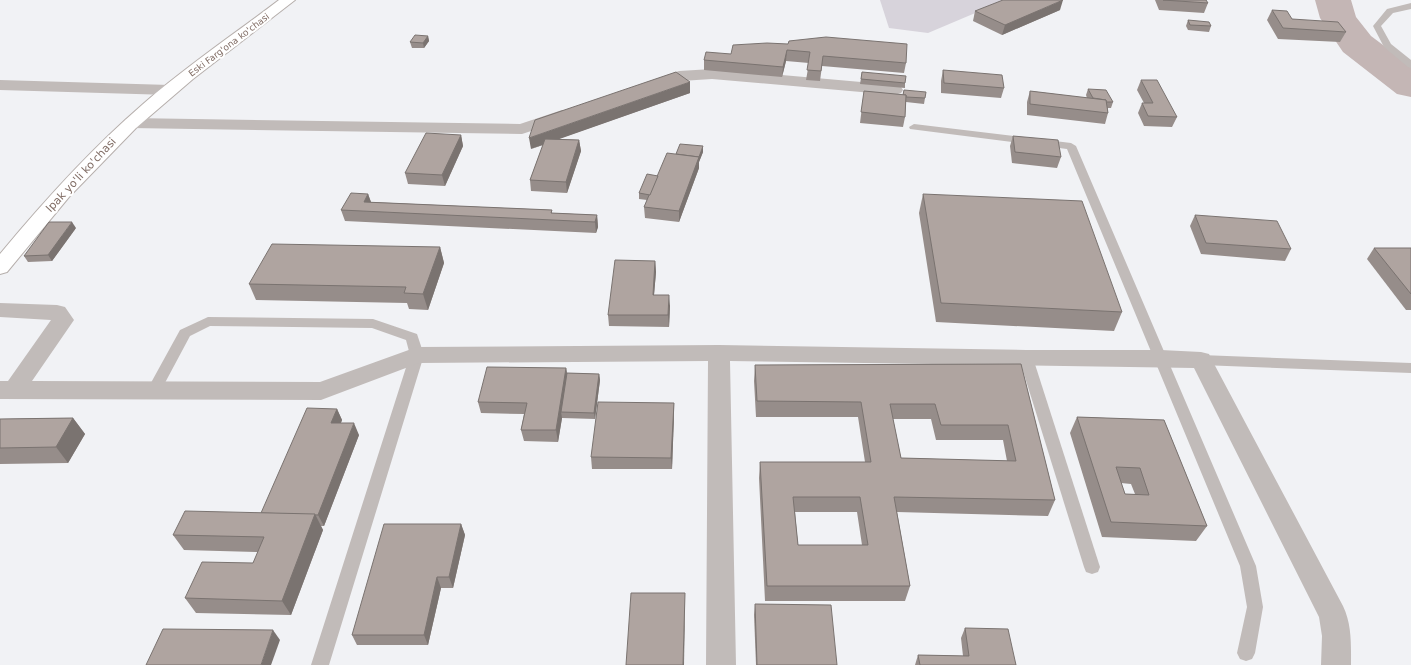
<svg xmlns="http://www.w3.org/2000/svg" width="1411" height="665" viewBox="0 0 1411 665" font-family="'DejaVu Sans',sans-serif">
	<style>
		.green { fill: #d7d3db }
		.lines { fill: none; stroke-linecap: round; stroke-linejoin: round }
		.river { fill: #c4b6b5; fill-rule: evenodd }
		.secondary-casing { stroke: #b6afac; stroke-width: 2 }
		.lane { fill: #c1bbb9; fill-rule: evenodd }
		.street { fill: #c1bbb9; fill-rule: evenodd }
		.secondary { fill: #fff; fill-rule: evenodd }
		.wall { fill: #968d8a; fill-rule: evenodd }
		.shaded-wall { fill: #7a7370 }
		.building { fill: #afa4a0; stroke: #7a7370; fill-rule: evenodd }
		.labels { text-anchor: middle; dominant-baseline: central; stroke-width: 4; stroke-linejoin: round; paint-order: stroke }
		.far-street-label { font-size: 9px; fill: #816d65; stroke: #fff }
		.street-label { font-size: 11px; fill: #816d65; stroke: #fff }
	</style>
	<rect width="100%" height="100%" fill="#f1f2f5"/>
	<polygon class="green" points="880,0 1006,0 928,33 889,28"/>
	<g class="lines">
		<polygon class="river" points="1315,0 1351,0 1356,17 1371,36 1411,66 1411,97 1397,94 1343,52 1320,18"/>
		<g class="secondary-casing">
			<path id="secondary" d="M279,0H295L193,79L136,128L69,197L7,272L0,274V254C44,201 90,150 142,105C185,67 233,35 279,0Z"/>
		</g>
		<g class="lane">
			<polygon points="1411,3 1411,9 1393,13 1381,26 1391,44 1411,60 1411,68 1408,67 1384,47 1373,26 1387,9"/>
			<polygon points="914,124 1071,143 1076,146 1256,566 1263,607 1255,653 1252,659 1246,661 1240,659 1237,653 1247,607 1240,566 1067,149 910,129 909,127"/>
			<polygon points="208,317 373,319 417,334 424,355 329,665 311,665 410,355 406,340 372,328 210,326 190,336 159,394 154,395 149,394 147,390 180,330"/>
			<polygon points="1026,353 1031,355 1033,358 1100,567 1098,572 1092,574 1086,572 1084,567 1019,358 1021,355"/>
			<polygon points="1201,355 1411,363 1411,373 1201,365 1196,363 1194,360 1196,357"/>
		</g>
		<g class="street">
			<polygon points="712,69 895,85 901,87 903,90 901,93 895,95 712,79 681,81 653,90 647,88 645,85 647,82 679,71"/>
			<polygon points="0,80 170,85 176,87 178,90 176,93 170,95 0,90"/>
			<polygon points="562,110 568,111 570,115 568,119 522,134 131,128 125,127 123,123 125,119 131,118 520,124"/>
			<path d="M0,303L57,305L65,307L74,320L32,381L320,382L417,347L719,345L1026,350H1161L1201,352L1209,354L1212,360L1343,606C1352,625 1351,644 1351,665H1321L1322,636L1319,617L1194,368L730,361L736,665H706L708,361L419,363L321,400L0,399V381H8L51,320L0,317Z"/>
		</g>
		<use href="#secondary" class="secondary"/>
	</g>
	<g class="wall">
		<polygon points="1155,0 1206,0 1208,3 1204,13 1159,10"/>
		<polygon points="1060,10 1002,35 973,21 975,11"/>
		<polygon points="1272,10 1292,19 1346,32 1340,42 1278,39 1267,20"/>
		<polygon points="1188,20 1211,26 1209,32 1188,30 1186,26"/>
		<polygon points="428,36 429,41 424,48 412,48 410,42"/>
		<polygon points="767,43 906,63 904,73 822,66 820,81 806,80 809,63 786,61 782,77 704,70 704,60 731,54"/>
		<polygon points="943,70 1004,88 1001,98 941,93 941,81"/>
		<polygon points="862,72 905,83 905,88 860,84"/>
		<polygon points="1141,80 1177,117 1172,127 1144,126 1138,113 1142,103 1144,103 1137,90"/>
		<polygon points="690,82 690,93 558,139 579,140 581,151 567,193 531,191 530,180 543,145 531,149"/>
		<polygon points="1088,89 1113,102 1111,108 1108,108 1108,113 1105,124 1027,115 1027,102 1030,91 1087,98 1086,95"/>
		<polygon points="904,90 925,98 924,104 906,102 905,117 903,127 860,123 864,91 903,95"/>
		<polygon points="461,135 463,146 445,186 408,184 405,173"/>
		<polygon points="1013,136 1061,157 1057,168 1012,163 1010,146"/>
		<polygon points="703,152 699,162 699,168 679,222 645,218 644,207 647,200 639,199 639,193 658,176 676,154"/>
		<polygon points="368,194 371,202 552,210 552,213 597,215 598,227 596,233 345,221 341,210"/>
		<polygon points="923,194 1122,312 1114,331 936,322 919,213"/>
		<polygon points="1195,215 1291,249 1285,261 1201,254 1190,226"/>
		<polygon points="76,228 52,261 28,262 24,256"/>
		<polygon points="440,247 444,263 428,310 409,309 407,303 256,300 249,284"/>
		<polygon points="1374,248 1411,248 1411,310 1406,310 1367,259"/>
		<polygon points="655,261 656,272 654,295 670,306 669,327 609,326 608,315"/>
		<path d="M1021,364L1055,500L1048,516L897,512L910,586L905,601H765L759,478L760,462H865L858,417H756L754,381L755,365ZM893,419H931L936,440H1003L1007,461L901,458ZM795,512H857L862,545H798Z"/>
		<polygon points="566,368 567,373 599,374 600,380 595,419 562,418 558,442 524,441 521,430 524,414 481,413 478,402"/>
		<polygon points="674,403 674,415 672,469 592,469 591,457"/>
		<polygon points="337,409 342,420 341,423 359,435 324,526 321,526 323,530 291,615 196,613 185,598 253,563 258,552 184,550 173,535 261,513"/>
		<path d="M1077,417L1164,420L1207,526L1196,541L1102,537L1070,433ZM1121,483L1131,484L1135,494H1125Z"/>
		<polygon points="73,418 85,434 68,463 0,464 0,419"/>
		<polygon points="461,524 465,535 453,588 441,588 428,645 357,645 352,635"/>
		<polygon points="755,604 837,665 756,665 754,615"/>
		<polygon points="965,628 1016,665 915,665 918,655 963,656 961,638"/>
	</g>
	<g class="shaded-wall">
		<polygon points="1063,0 1060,10 1002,35 1005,25"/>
		<polygon points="428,36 429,41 424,48 423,43"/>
		<polygon points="787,50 786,61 782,77 783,67"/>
		<polygon points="690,82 690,93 531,149 529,138"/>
		<polygon points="461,135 463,146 445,186 442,175"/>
		<polygon points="579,140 581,151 567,193 566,182"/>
		<polygon points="703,146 703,152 699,162 699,168 679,222 679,211"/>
		<polygon points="368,194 372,205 364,202"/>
		<polygon points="597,215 598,227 596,233 595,222"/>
		<polygon points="72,222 76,228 52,261 48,255"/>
		<polygon points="440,247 444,263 428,310 423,294"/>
		<polygon points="655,261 656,272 653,306 653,295"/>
		<polygon points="669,295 670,306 669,327 668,315"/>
		<polygon points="566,368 568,379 561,412 562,418 558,442 556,430"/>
		<polygon points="599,374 600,380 595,419 594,413"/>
		<polygon points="674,403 674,415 672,469 671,458"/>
		<polygon points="337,409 342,420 336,434 331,423"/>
		<polygon points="73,418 85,434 68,463 56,447"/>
		<polygon points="354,423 359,435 324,526 318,515"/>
		<polygon points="315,514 323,530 291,615 282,601"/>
		<polygon points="461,524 465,535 453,588 449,577"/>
		<polygon points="437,577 441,588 428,645 424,635"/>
		<polygon points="685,593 685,608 684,665 683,665"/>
		<polygon points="273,630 280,640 271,665 261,665"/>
	</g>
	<g class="building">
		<polygon points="1003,0 1063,0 1005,25 975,11"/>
		<polygon points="1163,0 1206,0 1208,3"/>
		<polygon points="1272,10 1287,11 1292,19 1338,22 1346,32 1283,28"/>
		<polygon points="1188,20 1209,22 1211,26 1190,25"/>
		<polygon points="415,35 428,36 423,43 410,42"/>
		<polygon points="826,37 907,44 906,63 823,56 821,71 807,70 810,52 787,50 783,67 704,60 706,52 731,54 733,45 767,43 788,44 789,41"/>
		<polygon points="943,70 1002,75 1004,88 944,83"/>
		<polygon points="676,72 690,82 529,138 535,120"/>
		<polygon points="862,72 906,76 905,83 861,79"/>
		<polygon points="1141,80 1157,80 1177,117 1148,116 1142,103 1153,103"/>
		<polygon points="1088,89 1106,90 1113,102 1106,102 1106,100 1093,98"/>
		<polygon points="904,90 926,92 925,98 906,97 906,95 903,95"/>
		<polygon points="864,91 906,95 905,117 861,112"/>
		<polygon points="1030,91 1106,100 1108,113 1030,104"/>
		<polygon points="426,133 461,135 442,175 405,173"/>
		<polygon points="1013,136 1058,140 1061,157 1015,152"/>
		<polygon points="545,139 579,140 566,182 530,180"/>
		<polygon points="680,144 703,146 699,157 676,154"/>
		<polygon points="667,153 699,157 679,211 644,207"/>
		<polygon points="647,174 658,176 650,195 639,193"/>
		<polygon points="351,193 368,194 364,202 552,210 551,213 597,215 595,222 341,210"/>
		<polygon points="923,194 1082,201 1122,312 941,303"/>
		<polygon points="1195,215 1277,221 1291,249 1206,243"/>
		<polygon points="49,222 72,222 48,255 24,256"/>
		<polygon points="272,244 440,247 423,294 404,293 406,287 249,284"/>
		<polygon points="1374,248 1411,248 1411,294"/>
		<polygon points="615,260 655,261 653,295 669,295 668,315 608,315"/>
		<path d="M1021,364L1055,500L894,497L910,586H767L760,462H871L861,402L757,401L755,365ZM890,404H935L941,425H1008L1016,461L901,458ZM793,497H860L868,545H798Z"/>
		<polygon points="487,367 566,368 556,430 521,430 527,403 478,402"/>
		<polygon points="567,373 599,374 594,413 561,412"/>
		<polygon points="598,402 674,403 671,458 591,457"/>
		<polygon points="307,408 337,409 331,423 354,423 318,515 261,513"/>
		<path d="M1077,417L1164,420L1207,526L1111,522ZM1116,467L1140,468L1149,495L1125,494Z"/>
		<polygon points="73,418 56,447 0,448 0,419"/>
		<polygon points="185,511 315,514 282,601 185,598 202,562 253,563 264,537 173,535"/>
		<polygon points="384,524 461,524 449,577 437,577 424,635 352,635"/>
		<polygon points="631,593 685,593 683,665 626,665"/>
		<polygon points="755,604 831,605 837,665 757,665"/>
		<polygon points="965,628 1008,629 1016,665 920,665 918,655 969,656"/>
		<polygon points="163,629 273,630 261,665 146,665"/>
	</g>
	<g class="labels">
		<g class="far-street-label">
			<text transform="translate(229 45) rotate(-37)">Eski Farg'ona ko'chasi</text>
		</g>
		<g class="street-label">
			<text transform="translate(81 175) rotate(-47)">Ipak yo'li ko'chasi</text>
		</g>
	</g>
</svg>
